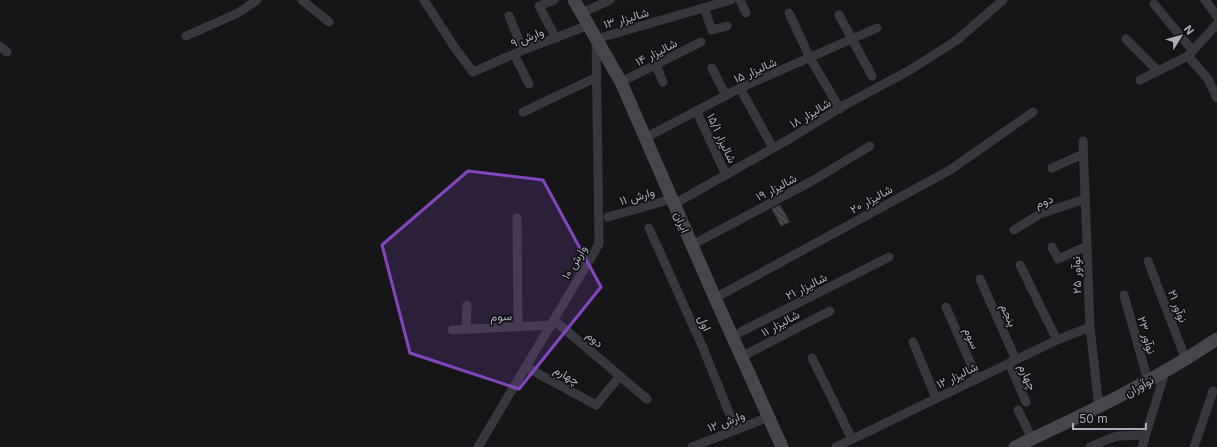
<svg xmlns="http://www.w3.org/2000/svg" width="1217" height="447" viewBox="0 0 1217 447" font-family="Inter,Vazirmatn,sans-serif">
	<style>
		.building { fill: url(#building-back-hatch); stroke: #303034 }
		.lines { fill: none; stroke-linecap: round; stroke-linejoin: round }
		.street { stroke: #37383d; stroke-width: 9 }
		.secondary { stroke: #45474d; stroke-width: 13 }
		.marked { fill: #8446be; fill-opacity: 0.2; stroke: #8446be; stroke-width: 3; stroke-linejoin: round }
		.labels { text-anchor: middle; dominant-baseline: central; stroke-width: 3.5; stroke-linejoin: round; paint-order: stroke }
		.street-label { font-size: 12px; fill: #a8adb8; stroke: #111113 }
	</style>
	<defs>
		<pattern id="building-back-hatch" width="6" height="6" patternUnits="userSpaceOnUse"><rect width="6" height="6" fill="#404145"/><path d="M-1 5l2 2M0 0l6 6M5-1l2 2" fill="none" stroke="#595a5e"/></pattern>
	</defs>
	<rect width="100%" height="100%" fill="#161618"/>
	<polygon class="building" points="780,205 790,222 781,226 772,209"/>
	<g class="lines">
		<g class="street">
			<polyline points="302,0 329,22"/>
			<polyline points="424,0 455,48 473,72 523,50 589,25"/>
			<polyline points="554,0 539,6 556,38"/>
			<polyline points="740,0 746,13"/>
			<polyline points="1205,0 1217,16"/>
			<polyline points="1154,4 1193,51"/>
			<polyline points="704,8 712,30 727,26"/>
			<polyline points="582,13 610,0"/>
			<polyline points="789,13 810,58 840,109"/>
			<polyline points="839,15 872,76"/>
			<polyline points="509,16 523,50"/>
			<polyline points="186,36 238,13 257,0"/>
			<polyline points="1126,39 1158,71"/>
			<polyline points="0,46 7,52"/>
			<polyline points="514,54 529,84"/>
			<polyline points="1188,56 1208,79 1217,98"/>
			<polyline points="656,65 663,82"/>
			<polyline points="712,68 726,96"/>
			<polyline points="1140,80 1188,56 1217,24"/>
			<polyline points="621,82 701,42"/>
			<polyline points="740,88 773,148"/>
			<polyline points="523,112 597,77"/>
			<polyline points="697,112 726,175"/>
			<polyline points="645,138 740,88 877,28"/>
			<polyline points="1083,141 1090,327 1099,408"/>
			<polyline points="1052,168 1083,154"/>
			<polyline points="674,204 791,138 843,106 910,70 957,40 1003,0"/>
			<polyline points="608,217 672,199"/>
			<polyline points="517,218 518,327"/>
			<polyline points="649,228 703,348 736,430"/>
			<polyline points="1014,230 1040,214 1085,199"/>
			<polyline points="692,245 812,181 870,146"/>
			<polyline points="1052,247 1058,259 1087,246"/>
			<polyline points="1148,261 1186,360"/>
			<polyline points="1020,265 1057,340"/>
			<polyline points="980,279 1016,360"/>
			<polyline points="1124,295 1148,381"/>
			<polyline points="715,298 950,170 1033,112"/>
			<polyline points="946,307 977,378"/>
			<polyline points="554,320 647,399"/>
			<polyline points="466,329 467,305"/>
			<polyline points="452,330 551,325"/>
			<polyline points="733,336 889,257"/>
			<polyline points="913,342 936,398"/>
			<polyline points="741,357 830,311"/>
			<polyline points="812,358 852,439"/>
			<polyline points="1009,363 1026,402"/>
			<polyline points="526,367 596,405 620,376"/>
			<polyline points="1018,410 1032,439"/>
			<polyline points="478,447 599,244 596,39 731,0"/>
			<polyline points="692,447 769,417"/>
			<polyline points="836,447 1057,340 1090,327"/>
			<polyline points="1090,447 1106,440 1117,436 1145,435"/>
			<polyline points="1142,447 1165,372"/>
			<polyline points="1194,447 1213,391"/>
		</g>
		<g class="secondary">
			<polyline points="574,0 621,82 715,298 782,447"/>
			<path d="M1015,447C1085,414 1153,382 1217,339"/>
		</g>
	</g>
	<path class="marked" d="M468,171L543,180L601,287L519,389L410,353L382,245Z"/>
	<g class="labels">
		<g class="street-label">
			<text transform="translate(626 18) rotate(-16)">شالیزار ۱۳</text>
			<text transform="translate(527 37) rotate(-22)">وارش ۹</text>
			<text transform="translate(656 52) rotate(-27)">شالیزار ۱۴</text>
			<text transform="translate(755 70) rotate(-24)">شالیزار ۱۵</text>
			<text transform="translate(810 113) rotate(-31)">شالیزار ۱۸</text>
			<text transform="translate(722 138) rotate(65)">شالیزار ۱۵/۱</text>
			<text transform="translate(776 187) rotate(-28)">شالیزار ۱۹</text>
			<text transform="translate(637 196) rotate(-16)">وارش ۱۱</text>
			<text transform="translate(871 199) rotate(-29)">شالیزار ۲۰</text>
			<text transform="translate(1044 201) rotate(-21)">دوم</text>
			<text transform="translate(682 222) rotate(67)">ایران</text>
			<text transform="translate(574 262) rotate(-59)">وارش ۱۰</text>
			<text transform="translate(1076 275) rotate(-92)">نوآور ۲۵</text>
			<text transform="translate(806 286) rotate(-27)">شالیزار ۲۱</text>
			<text transform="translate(1178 306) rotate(69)">نوآور ۲۱</text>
			<text transform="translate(1009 315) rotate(66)">پنجم</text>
			<text transform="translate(501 316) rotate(-3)">سوم</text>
			<text transform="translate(705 323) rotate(66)">اول</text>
			<text transform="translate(780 323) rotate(-28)">شالیزار ۱۱</text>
			<text transform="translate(1147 335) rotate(74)">نوآور ۲۳</text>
			<text transform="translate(972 338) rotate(67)">سوم</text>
			<text transform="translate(595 339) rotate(41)">دوم</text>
			<text transform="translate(567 375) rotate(29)">چهارم</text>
			<text transform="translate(957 375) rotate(-26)">شالیزار ۱۲</text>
			<text transform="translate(1028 377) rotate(66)">چهارم</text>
			<text transform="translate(1139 386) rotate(-29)">نوآوران</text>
			<text transform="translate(726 421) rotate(-21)">وارش ۱۲</text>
		</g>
	</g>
	<g transform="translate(1181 36) rotate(53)" stroke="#111113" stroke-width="3" paint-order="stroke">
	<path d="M0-3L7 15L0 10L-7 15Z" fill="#a8adb8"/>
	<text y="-6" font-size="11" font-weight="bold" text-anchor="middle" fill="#a8adb8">N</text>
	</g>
	<path d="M1073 423v6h73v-6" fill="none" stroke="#a8adb8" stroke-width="2"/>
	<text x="1079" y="423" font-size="12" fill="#a8adb8" stroke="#111113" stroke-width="3" paint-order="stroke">50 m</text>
</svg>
